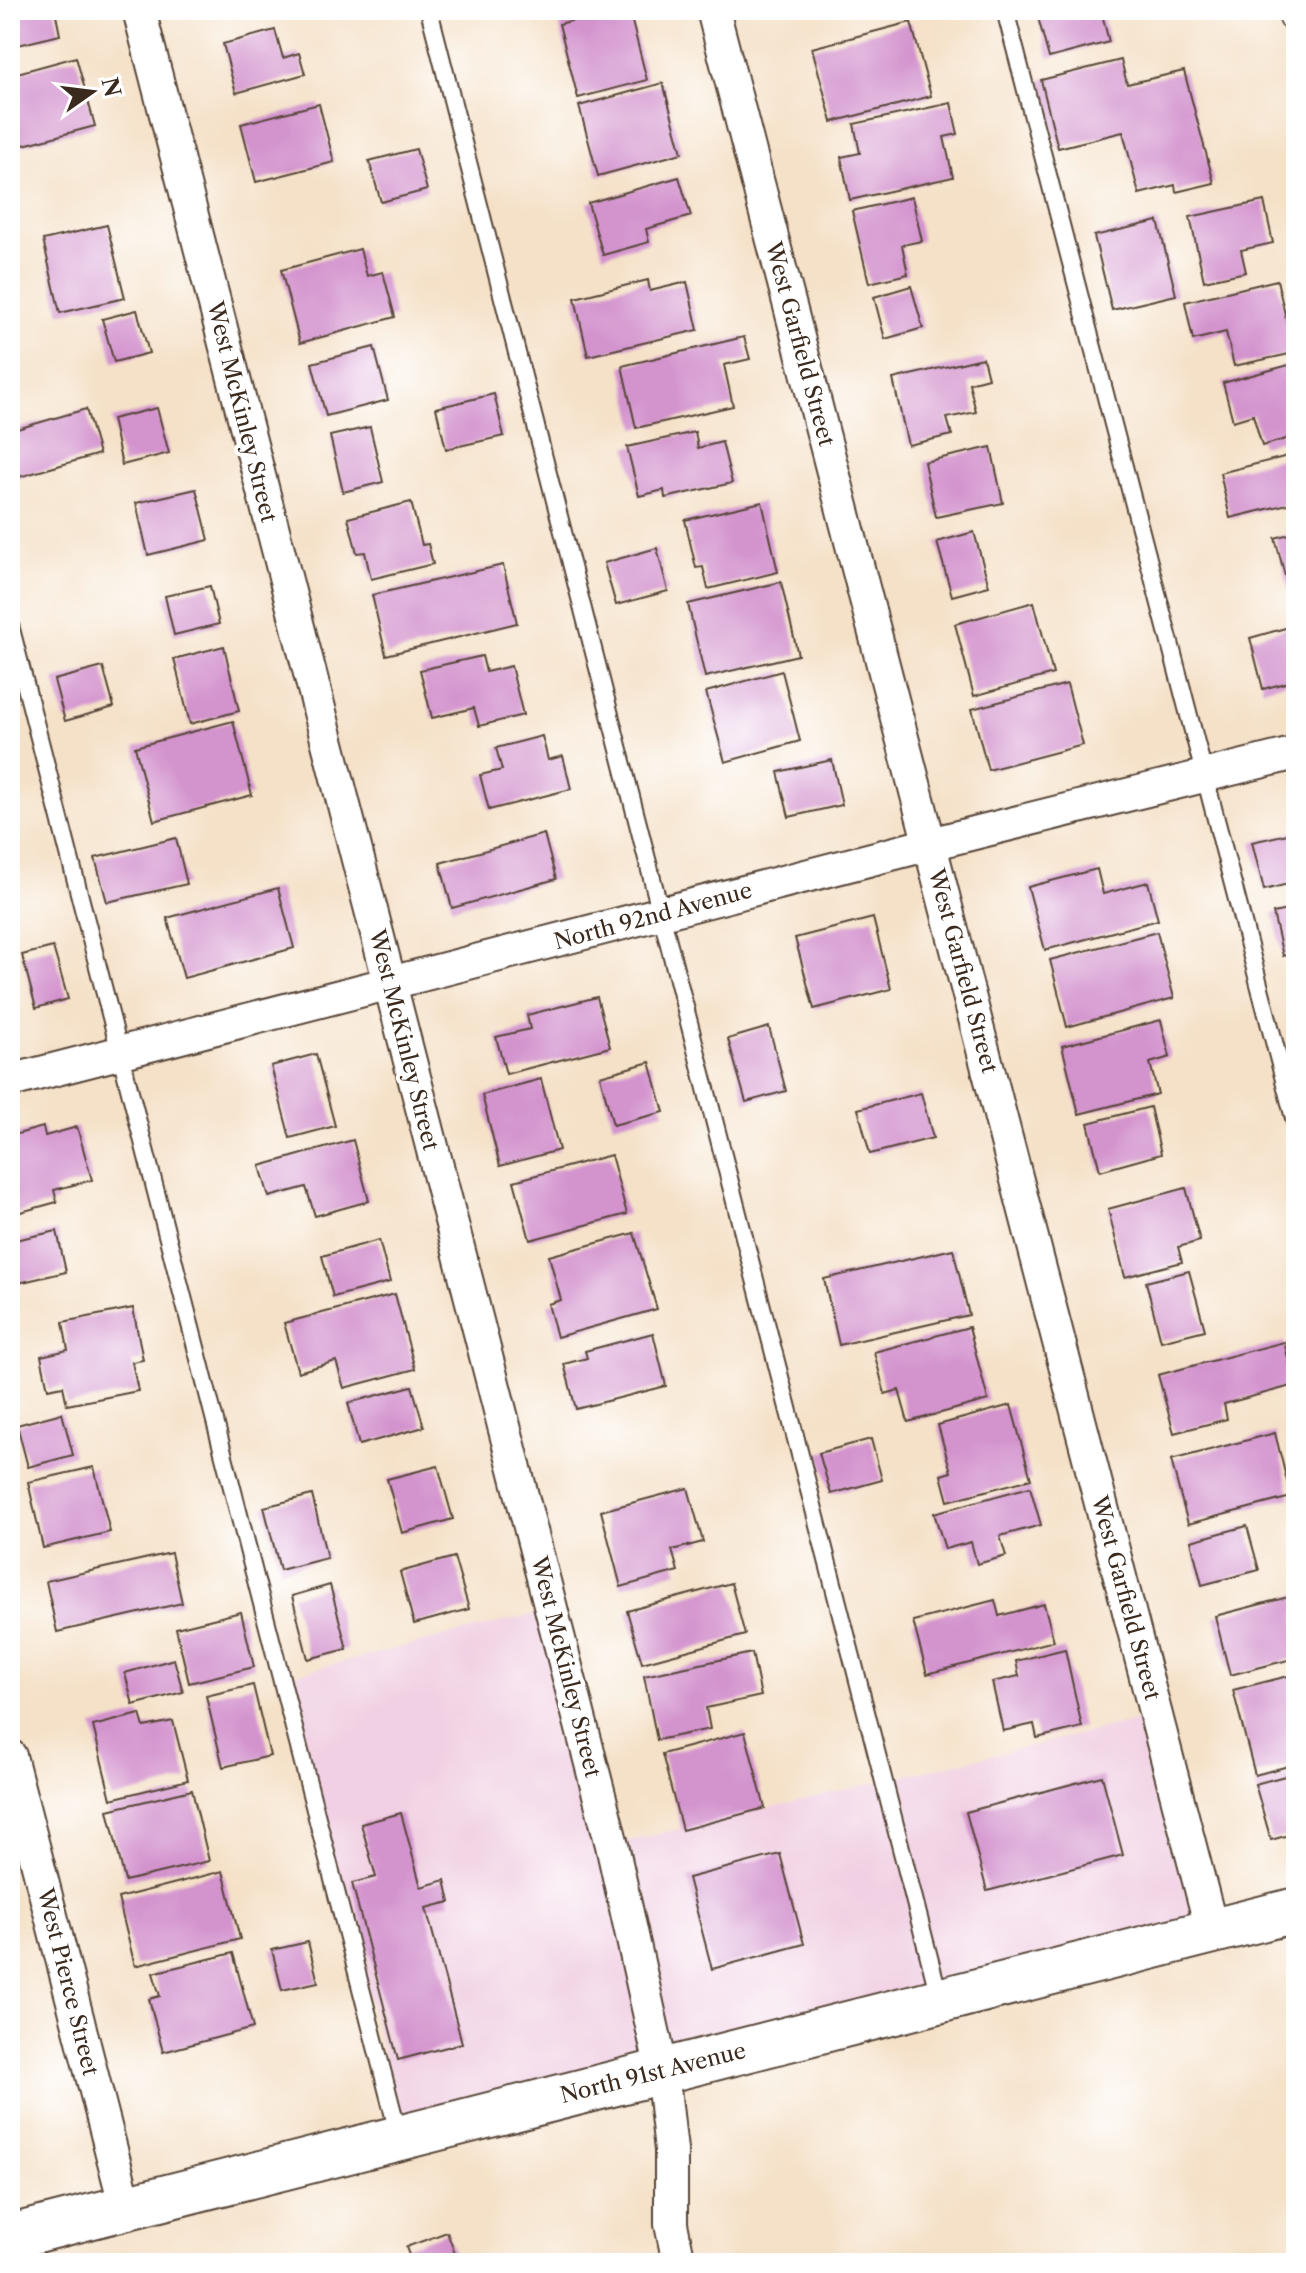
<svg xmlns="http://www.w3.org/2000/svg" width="1306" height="2273" viewBox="0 0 1306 2273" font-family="'Libre Caslon Text',serif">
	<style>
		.built { fill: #f1d0e3 }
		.building { fill: #d393cd }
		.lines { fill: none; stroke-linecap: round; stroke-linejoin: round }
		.service-casing { stroke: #574538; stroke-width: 20 }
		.minor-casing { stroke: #574538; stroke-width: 36 }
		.secondary-casing { stroke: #574538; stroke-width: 48 }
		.service { stroke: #fff; stroke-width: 16 }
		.minor { stroke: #fff; stroke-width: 32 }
		.secondary { stroke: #fff; stroke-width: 44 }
		.labels { text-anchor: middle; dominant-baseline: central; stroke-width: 8; stroke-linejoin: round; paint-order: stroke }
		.street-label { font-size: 22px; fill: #3b2a1e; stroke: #fff }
	</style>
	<rect width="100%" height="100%" fill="#fff"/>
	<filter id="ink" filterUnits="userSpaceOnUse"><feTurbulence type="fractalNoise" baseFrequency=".0125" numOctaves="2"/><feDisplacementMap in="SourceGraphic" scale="16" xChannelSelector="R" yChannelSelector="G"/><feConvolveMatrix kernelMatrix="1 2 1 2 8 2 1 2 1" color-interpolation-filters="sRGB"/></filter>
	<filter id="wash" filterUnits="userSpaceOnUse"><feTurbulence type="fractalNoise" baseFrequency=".006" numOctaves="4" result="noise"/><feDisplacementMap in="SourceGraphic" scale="32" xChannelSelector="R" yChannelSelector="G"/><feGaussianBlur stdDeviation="1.8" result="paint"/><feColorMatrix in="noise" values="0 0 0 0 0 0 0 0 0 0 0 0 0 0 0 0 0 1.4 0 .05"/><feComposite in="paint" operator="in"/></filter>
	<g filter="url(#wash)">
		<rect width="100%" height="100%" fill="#f5e1c8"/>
		<polygon class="built" points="551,1610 612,1845 1157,1716 1212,1931 404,2137 287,1676"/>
		<g id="blocks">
			<g class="building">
				<polygon points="10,10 55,10 60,35 10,47"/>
				<polygon points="613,10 629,10 647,80 578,98 559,24"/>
				<polygon points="1036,10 1101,10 1109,42 1049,58"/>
				<polygon points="911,22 931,96 832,122 812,48"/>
				<polygon points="275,30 283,58 299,53 305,74 236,93 223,44"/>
				<polygon points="76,57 95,126 16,147 10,125 10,75"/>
				<polygon points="1121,60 1127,84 1184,71 1214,183 1176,192 1175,185 1139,194 1123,132 1058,148 1041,80"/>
				<polygon points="663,83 682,153 598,176 579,106"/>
				<polygon points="951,103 958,134 944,137 953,177 850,200 841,157 860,153 854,124"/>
				<polygon points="319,104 334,162 256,182 241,124"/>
				<polygon points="416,149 427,190 381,202 369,161"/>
				<polygon points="679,177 691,216 646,229 649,242 603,255 588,203"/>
				<polygon points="912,197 922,241 902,245 908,274 869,283 852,211"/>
				<polygon points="1264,201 1273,243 1241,250 1246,272 1204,281 1190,217"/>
				<polygon points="1158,221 1176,295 1112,310 1094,236"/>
				<polygon points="107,225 125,298 60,313 43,240"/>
				<polygon points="360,249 367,276 383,272 395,317 300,343 281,270"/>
				<polygon points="648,280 650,291 687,282 698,330 588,356 575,298"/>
				<polygon points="1277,280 1294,353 1234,366 1226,332 1193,340 1185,302"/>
				<polygon points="911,286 923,328 885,339 874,297"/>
				<polygon points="137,310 149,353 114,362 102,319"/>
				<polygon points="744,337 750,359 724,365 733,406 636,428 622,366"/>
				<polygon points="374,347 388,400 326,416 312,363"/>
				<polygon points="983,358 988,378 969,383 976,412 947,418 952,435 908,445 893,379"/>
				<polygon points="1296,363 1296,436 1262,446 1253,415 1233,421 1223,383"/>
				<polygon points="494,394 504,436 446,449 436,408"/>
				<polygon points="157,408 169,453 122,465 112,419"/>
				<polygon points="86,409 99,454 16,478 10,457 10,431"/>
				<polygon points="370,427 383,482 343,492 330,436"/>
				<polygon points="695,432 698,448 722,442 732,483 665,498 664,490 639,496 627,447"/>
				<polygon points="991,447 1003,503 936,517 924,462"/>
				<polygon points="1296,454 1296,502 1230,518 1220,473"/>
				<polygon points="196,489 209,540 148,555 136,503"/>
				<polygon points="411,502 422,545 428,544 433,564 371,579 365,552 357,553 348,518"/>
				<polygon points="762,502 778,572 708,589 703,567 696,568 685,520"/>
				<polygon points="974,532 989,586 952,596 937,542"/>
				<polygon points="1296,532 1296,614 1295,614 1275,538"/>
				<polygon points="657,548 668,591 616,605 604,563"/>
				<polygon points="503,565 517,623 386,655 372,595"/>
				<polygon points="781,582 798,655 705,677 688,604"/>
				<polygon points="210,586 219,624 174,635 165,596"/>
				<polygon points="1034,602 1053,674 974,696 955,624"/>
				<polygon points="1296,625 1296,680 1263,689 1250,638"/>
				<polygon points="224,646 239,711 190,724 174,659"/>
				<polygon points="482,656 486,672 511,666 523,715 479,726 474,708 432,718 420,670"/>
				<polygon points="103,667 114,707 65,721 54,680"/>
				<polygon points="782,671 800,741 725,762 706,692"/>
				<polygon points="1067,684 1083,745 988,770 972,709"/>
				<polygon points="233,721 252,795 154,821 135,747"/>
				<polygon points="542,736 548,760 563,756 571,789 489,810 480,775 502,770 496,748"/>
				<polygon points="832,760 842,805 789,817 778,772"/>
				<polygon points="1296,832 1296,882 1264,890 1252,842"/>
				<polygon points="544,834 556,879 452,908 440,863"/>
				<polygon points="176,838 187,884 107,902 95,858"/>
				<polygon points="1097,869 1103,894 1148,882 1158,920 1045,950 1028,887"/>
				<polygon points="278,888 294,948 184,978 167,918"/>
				<polygon points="1296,908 1296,953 1283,956 1273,913"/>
				<polygon points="873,918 891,989 814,1009 795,938"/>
				<polygon points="1157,932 1174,998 1067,1027 1050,960"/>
				<polygon points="53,947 68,999 36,1008 22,955"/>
				<polygon points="597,997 610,1047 506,1074 496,1037 530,1029 527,1015"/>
				<polygon points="1161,1020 1170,1057 1150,1063 1158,1094 1079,1114 1062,1046"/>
				<polygon points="769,1027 786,1091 746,1102 728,1039"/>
				<polygon points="316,1054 335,1126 290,1138 271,1066"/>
				<polygon points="650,1062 664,1112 613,1125 600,1076"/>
				<polygon points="541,1079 559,1150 500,1166 482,1095"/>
				<polygon points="921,1093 933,1138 870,1154 858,1109"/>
				<polygon points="1150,1107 1161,1154 1100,1171 1088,1123"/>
				<polygon points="43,1127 45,1136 77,1127 92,1180 54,1190 57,1202 10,1215 10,1136"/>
				<polygon points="353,1140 369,1201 315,1216 306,1187 269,1197 260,1166"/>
				<polygon points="611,1155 627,1214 530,1240 514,1181"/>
				<polygon points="1186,1188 1200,1241 1178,1247 1182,1262 1125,1277 1108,1209"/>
				<polygon points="57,1231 66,1272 10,1285 10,1241"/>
				<polygon points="634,1233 657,1309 557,1337 548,1304 561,1300 549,1256"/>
				<polygon points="379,1240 390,1282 333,1297 322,1256"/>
				<polygon points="953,1249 969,1315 839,1345 824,1279"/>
				<polygon points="1189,1271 1205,1330 1161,1341 1146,1282"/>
				<polygon points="395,1294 415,1369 344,1388 336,1361 298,1372 284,1323"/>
				<polygon points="133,1308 143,1360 132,1362 138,1391 67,1405 63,1386 48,1389 41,1356 68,1350 63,1322"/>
				<polygon points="969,1327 988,1400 908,1422 899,1390 885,1394 874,1352"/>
				<polygon points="653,1333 666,1386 576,1409 564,1364 587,1358 585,1351"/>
				<polygon points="1284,1342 1295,1385 1224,1404 1227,1419 1174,1433 1158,1375"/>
				<polygon points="412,1386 424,1427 359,1445 348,1403"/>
				<polygon points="1011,1405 1031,1479 948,1501 941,1475 951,1472 938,1425"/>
				<polygon points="62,1413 73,1455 28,1467 17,1425"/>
				<polygon points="1275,1433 1291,1497 1188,1524 1171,1460"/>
				<polygon points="871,1439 882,1480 831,1494 819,1453"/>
				<polygon points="438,1466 453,1519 402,1533 387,1479"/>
				<polygon points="94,1467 110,1532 43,1548 28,1482"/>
				<polygon points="1030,1487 1041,1525 1000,1536 1006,1556 977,1564 971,1542 945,1549 934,1513"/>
				<polygon points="688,1488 703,1542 672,1550 678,1571 621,1587 601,1511"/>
				<polygon points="312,1495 327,1558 280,1570 264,1507"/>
				<polygon points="1247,1526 1259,1570 1202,1585 1191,1541"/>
				<polygon points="171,1553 182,1603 57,1632 46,1581"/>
				<polygon points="454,1557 469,1609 414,1624 400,1572"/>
				<polygon points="731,1583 745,1635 642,1663 627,1611"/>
				<polygon points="330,1585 347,1649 308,1659 292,1596"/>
				<polygon points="1296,1595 1296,1658 1230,1675 1215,1616"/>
				<polygon points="995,1600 999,1616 1044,1604 1054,1641 927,1674 913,1621"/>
				<polygon points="241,1612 254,1667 189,1683 176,1628"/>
				<polygon points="1065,1649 1082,1727 1037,1738 1034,1724 1003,1731 992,1682 1019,1676 1016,1661"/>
				<polygon points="752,1653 761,1696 706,1708 710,1729 657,1740 644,1676"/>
				<polygon points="174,1659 183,1692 133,1705 125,1673"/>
				<polygon points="1296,1674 1296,1764 1255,1775 1233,1690"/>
				<polygon points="253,1685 270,1756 223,1767 206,1696"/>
				<polygon points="140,1714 144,1727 173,1721 188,1780 111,1799 93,1726"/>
				<polygon points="745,1732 765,1808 682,1830 662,1754"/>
				<polygon points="1296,1773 1296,1833 1271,1840 1255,1784"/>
				<polygon points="1102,1776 1123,1855 987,1891 966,1812"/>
				<polygon points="192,1790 209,1861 125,1881 108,1810"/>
				<polygon points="401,1813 421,1887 445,1880 450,1902 426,1908 462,2043 398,2060 352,1883 376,1877 361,1824"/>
				<polygon points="780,1854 804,1944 712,1969 688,1878"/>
				<polygon points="223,1871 240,1939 135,1966 118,1898"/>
				<polygon points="308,1942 318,1982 282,1990 272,1950"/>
				<polygon points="233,1953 253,2028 163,2052 149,1999 160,1996 153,1973"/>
				<polygon points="447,2232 458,2262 412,2263 406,2247"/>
			</g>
		</g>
	</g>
	<g filter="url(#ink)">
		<use href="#blocks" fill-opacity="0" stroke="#574538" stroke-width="2"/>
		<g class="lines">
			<g class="service-casing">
				<g id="service">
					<polyline points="429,10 940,2000"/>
					<polyline points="1005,10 1296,1126"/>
					<polyline points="10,625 399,2136"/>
				</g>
			</g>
			<g class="minor-casing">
				<g id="minor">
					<polyline points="139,10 612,1845 662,2071 671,2150 671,2224 679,2263"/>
					<polyline points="713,10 1212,1931"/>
					<polyline points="1294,10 1296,17"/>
					<polyline points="10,1081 930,844 1296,753"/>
					<polyline points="10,1756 126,2208"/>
				</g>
			</g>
			<g class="secondary-casing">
				<polyline id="secondary" points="10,2237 1296,1910"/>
			</g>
			<use href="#service" class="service"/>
			<use href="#minor" class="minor"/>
			<use href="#secondary" class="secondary"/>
		</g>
	</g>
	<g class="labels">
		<g class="street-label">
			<text transform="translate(800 344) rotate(75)">West Garfield Street</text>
			<text transform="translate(242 412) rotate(76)">West McKinley Street</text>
			<text transform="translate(653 916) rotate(-15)">North 92nd Avenue</text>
			<text transform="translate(963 971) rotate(75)">West Garfield Street</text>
			<text transform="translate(404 1040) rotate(76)">West McKinley Street</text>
			<text transform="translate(1126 1598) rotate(75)">West Garfield Street</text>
			<text transform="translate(566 1667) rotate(76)">West McKinley Street</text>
			<text transform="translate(68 1982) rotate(76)">West Pierce Street</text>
			<text transform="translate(653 2073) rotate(-14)">North 91st Avenue</text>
		</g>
	</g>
	<rect width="1306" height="2273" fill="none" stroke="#fff" stroke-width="40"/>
	<g transform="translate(92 92) rotate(76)" stroke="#ffffff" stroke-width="6" paint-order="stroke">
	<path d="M0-6L14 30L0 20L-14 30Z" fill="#3b2a1e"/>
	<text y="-12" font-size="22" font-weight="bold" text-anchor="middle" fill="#3b2a1e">N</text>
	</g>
</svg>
